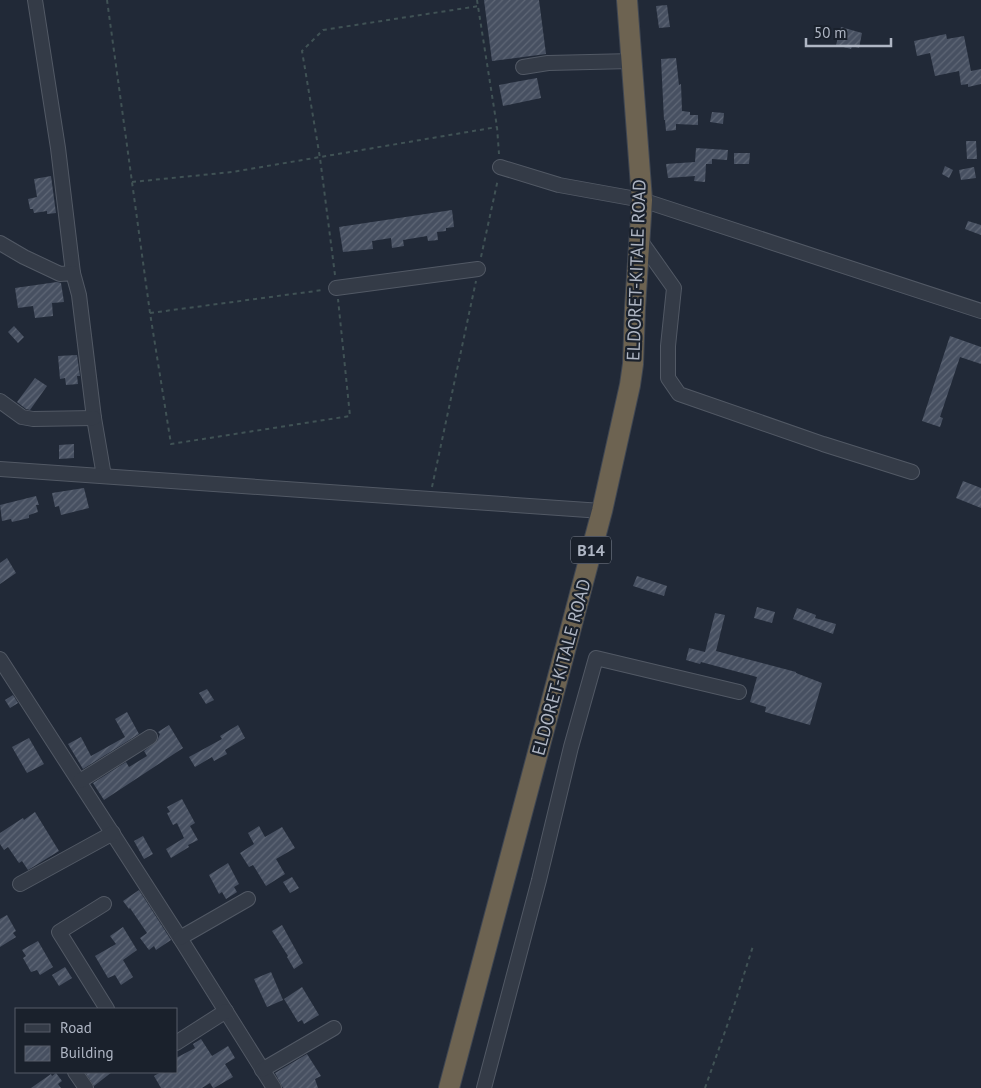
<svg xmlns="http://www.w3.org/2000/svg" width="981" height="1088" viewBox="0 0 981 1088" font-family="'PT Sans',sans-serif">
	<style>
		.building { fill: url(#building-hatch) }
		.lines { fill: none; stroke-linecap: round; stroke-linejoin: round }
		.minor-casing { stroke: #525965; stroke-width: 16 }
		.highway-casing { stroke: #3f4652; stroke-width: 22 }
		.path { stroke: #405255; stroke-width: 2; stroke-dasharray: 4 4; stroke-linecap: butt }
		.minor { stroke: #343b47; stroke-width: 14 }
		.highway { stroke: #6d6351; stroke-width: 20 }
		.labels { text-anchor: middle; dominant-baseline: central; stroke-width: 4.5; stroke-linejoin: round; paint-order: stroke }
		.shield { fill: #1a212c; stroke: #828996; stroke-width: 1 }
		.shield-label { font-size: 16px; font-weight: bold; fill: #afb6c4 }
		.street-label { font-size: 18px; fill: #afb6c4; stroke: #1a212c }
	</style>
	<defs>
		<pattern id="building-hatch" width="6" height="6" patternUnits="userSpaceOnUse" patternTransform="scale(1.25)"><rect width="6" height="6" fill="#475061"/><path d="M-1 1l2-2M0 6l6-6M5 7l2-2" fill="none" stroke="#5f6776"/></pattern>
	</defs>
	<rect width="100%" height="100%" fill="#212937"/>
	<g class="building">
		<polygon points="484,0 539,0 546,54 492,61"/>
		<polygon points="667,5 670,27 659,28 656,6"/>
		<polygon points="841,27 862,33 859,48 852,46 851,49 836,45"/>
		<polygon points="946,34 947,39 964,36 971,71 981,69 981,84 968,87 968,84 961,85 959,71 935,76 930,53 917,56 914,41"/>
		<polygon points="676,58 679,85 681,84 682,111 690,112 690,115 698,115 698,125 676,124 676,130 666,131 665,120 664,120 661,59"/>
		<polygon points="537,78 541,98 503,106 499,85"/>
		<polygon points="712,112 724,113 723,124 710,122"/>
		<polygon points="966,141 976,141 977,159 967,159"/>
		<polygon points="696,148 728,150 727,160 712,159 712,164 706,164 705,182 694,181 695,176 668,178 666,164 695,162"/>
		<polygon points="734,153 750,153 749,164 734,164"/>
		<polygon points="945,166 953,170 949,178 942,174"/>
		<polygon points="974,167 976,178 961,180 959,170"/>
		<polygon points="51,176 56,213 47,214 47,211 34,213 33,209 30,209 28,199 37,197 34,179"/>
		<polygon points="452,210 454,227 446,228 446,231 437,232 438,240 428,241 427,236 403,240 404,246 392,248 391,238 372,241 373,249 343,252 339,227"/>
		<polygon points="968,221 981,225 981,235 965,229"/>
		<polygon points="57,282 61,283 64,302 52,303 53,316 35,318 33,306 18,308 15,288"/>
		<polygon points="14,326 24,337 18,343 8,332"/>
		<polygon points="950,336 981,347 981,364 960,357 940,417 943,418 940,427 922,421"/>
		<polygon points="77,355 80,376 77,376 78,384 66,385 65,378 60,379 58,356"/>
		<polygon points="35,378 47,386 30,410 26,409 17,402"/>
		<polygon points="74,444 74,458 59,459 59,445"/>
		<polygon points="963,481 981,488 981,508 956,498"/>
		<polygon points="84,488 89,508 61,515 59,506 55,507 52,493"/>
		<polygon points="36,496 39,505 36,505 38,512 29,515 29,518 12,522 11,519 2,521 0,505"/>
		<polygon points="7,558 16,573 0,584 0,563"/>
		<polygon points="637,576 667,586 664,596 633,586"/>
		<polygon points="757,607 775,612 772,623 754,618"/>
		<polygon points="797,608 816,615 815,618 836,624 833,634 793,619"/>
		<polygon points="715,613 725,615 716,651 796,672 796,673 822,683 810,725 765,712 766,707 750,702 757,677 701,662 700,664 686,660 689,648 705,652"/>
		<polygon points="207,689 214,700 206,704 199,693"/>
		<polygon points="13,695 18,703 10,708 5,700"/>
		<polygon points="127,712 139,734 83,769 68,744 81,737 91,756 125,737 115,719"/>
		<polygon points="169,725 183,748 104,800 93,783 126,762 129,767 147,756 144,751 157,741 160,734 158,732"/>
		<polygon points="238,725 245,738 225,750 227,754 214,761 212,757 195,767 189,757 222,739 220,736"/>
		<polygon points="29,738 44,764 27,773 12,747"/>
		<polygon points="182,799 195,823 190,826 198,840 188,845 189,847 171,858 166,849 184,838 177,823 173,825 167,813 170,812 167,807"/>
		<polygon points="35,812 59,851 28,870 22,861 19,863 8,847 4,850 0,844 0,833 23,818 24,820"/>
		<polygon points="259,826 265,837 282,827 295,848 276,859 285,874 266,886 253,865 249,867 240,853 254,844 248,833"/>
		<polygon points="143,836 153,854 144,859 134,841"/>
		<polygon points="228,863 239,884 234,887 237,892 226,899 222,892 219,894 209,875"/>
		<polygon points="292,877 299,888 290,893 283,882"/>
		<polygon points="139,890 171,940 156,950 154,946 149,950 140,938 147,933 130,908 129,909 123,901"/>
		<polygon points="7,915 16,931 13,933 16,937 0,947 0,919"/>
		<polygon points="282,925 303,963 294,969 287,957 288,956 272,931"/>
		<polygon points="123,927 137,950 123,960 133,977 121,985 115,975 108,978 95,956 116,944 110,936"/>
		<polygon points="38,941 53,967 40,975 37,970 31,972 23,958 26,956 22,950"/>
		<polygon points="65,967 72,978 59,986 52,975"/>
		<polygon points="271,972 283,1000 267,1007 254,979"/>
		<polygon points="302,987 319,1015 304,1024 302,1020 298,1022 284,999"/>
		<polygon points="201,1039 212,1056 228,1046 235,1058 225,1064 233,1077 214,1088 213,1088 210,1083 202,1088 161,1088 154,1076 161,1072 176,1072 176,1058 195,1048 193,1044"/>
		<polygon points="307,1054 321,1076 315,1079 318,1088 283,1088 275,1073"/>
		<polygon points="85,1072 112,1072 94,1086"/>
		<polygon points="56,1073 62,1081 58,1084 61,1088 31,1088 51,1074 52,1076"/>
	</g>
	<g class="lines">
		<g class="minor-casing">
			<g id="minor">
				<polyline points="35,0 58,148 73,273"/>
				<polyline points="523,67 548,63 632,61"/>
				<polyline points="500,167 559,185 642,200 981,311"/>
				<polyline points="640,240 674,288 668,346 668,378 679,394 823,444 912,472"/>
				<polyline points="0,243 24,257 60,274 73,273 79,295 94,418 104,476"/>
				<polyline points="336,288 478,269"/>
				<polyline points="0,401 22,417 33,419 94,418"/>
				<polyline points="0,469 602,511"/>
				<polyline points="0,659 180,938 274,1088"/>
				<polyline points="80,781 150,737"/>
				<polyline points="20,884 113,833"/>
				<polyline points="104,904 59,932 107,1009"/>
				<polyline points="180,938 248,899"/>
				<polyline points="176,1043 226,1011"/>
				<polyline points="262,1070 334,1028"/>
				<polyline points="75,1072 86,1088"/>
				<polyline points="484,1088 539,880 571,747 596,658 739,692"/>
			</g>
		</g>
		<g class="highway-casing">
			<polyline id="highway" points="449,1088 602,511 630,385 633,364 635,308 642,200 627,0"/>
		</g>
		<g class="path">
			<polyline points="107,0 150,313 171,444 350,416 338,299"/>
			<polyline points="477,0 497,127 499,154"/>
			<polyline points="132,182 232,172 497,127"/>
			<polyline points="481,257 498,179"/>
			<polyline points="335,275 320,158 302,51 323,30 479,6"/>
			<polyline points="150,313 323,290"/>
			<polyline points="432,487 476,281"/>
			<polyline points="705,1088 733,1009 753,946"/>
		</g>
		<use href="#minor" class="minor"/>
		<use href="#highway" class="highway"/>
	</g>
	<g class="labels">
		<rect class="shield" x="571" y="536.5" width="40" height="27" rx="4"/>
		<g class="shield-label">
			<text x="591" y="550">B14</text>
		</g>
		<g class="street-label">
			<text transform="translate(636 270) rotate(-88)">ELDORET-KITALE ROAD</text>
			<text transform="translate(561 667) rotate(-75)">ELDORET-KITALE ROAD</text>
		</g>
	</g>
	<rect x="15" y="1008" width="162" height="65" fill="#1a212c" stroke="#565d69"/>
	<rect x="25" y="1024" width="25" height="8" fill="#343b47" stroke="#565d69"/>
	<text x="60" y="1033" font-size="15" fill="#afb6c4">Road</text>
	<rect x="25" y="1046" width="25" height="15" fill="url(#building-hatch)" stroke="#565d69"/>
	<text x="60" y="1058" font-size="15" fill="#afb6c4">Building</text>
	<path d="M806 38v8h85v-8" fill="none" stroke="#afb6c4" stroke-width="2.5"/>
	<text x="814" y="38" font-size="15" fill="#afb6c4" stroke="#1a212c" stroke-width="4" paint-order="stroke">50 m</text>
</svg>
